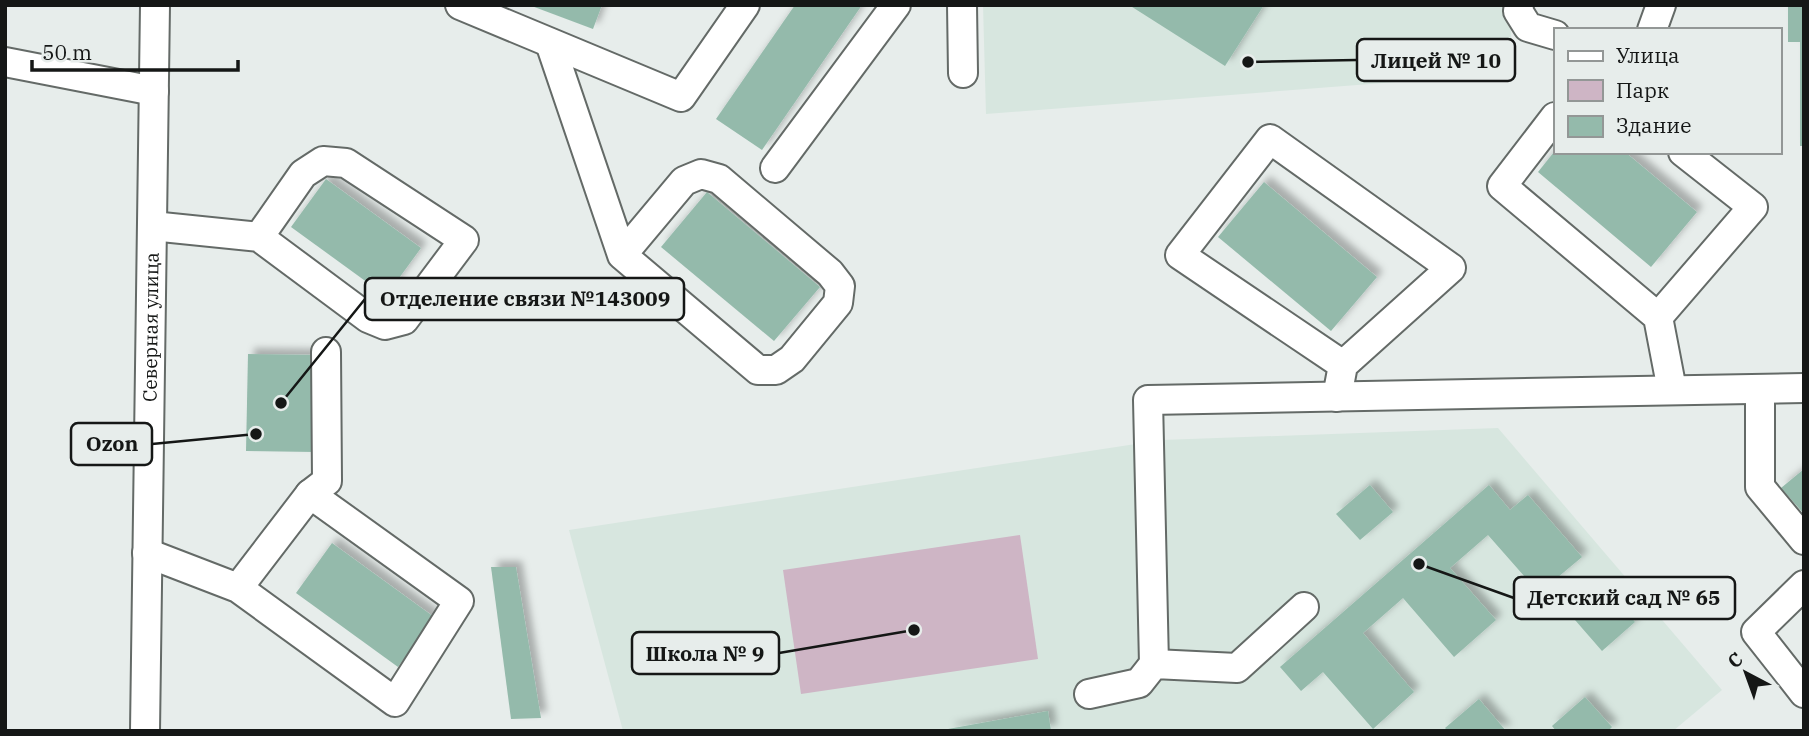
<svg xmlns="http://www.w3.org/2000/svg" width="1809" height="736" viewBox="0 0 1809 736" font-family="'IBM Plex Serif',serif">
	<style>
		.built { fill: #d7e6df }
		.green { fill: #ceb5c5 }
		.building { fill: #94baab; filter: url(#shadow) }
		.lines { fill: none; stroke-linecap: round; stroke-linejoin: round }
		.minor-casing { stroke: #646a67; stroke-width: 32 }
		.minor { stroke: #fff; stroke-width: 28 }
		.labels { text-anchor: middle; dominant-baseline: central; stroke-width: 5; stroke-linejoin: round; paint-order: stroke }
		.street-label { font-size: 19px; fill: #151716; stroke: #e7edeb }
		.leader { fill: none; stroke: #151716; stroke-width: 2.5 }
		.callout-dot { fill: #151716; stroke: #e7edeb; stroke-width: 2.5 }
		.callout { fill: #e7edeb; stroke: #151716; stroke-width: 2.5 }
		.callout-label { font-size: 21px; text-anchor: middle; font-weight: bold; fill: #151716 }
	</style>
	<defs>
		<filter id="shadow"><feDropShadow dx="6" dy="-6" stdDeviation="3.5" flood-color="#0004"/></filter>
	</defs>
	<rect width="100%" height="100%" fill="#e7edeb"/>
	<g class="built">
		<polygon points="983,5 1510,5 1512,73 986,114"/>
		<polygon points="1498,428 1722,690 1673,731 623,731 569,530 1162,440"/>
	</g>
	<polygon class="green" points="1020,535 1038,659 801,694 783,570"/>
	<g class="building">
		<polygon points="529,5 602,5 593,29"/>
		<polygon points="795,5 862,5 762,150 716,119"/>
		<polygon points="1129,5 1264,5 1225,66"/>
		<polygon points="1788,5 1804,5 1804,146 1800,146 1800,42 1788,42"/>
		<polygon points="1554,152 1625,152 1697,212 1651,267 1538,172"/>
		<polygon points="326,179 421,248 386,296 291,227"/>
		<polygon points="1264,182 1377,277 1331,331 1218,237"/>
		<polygon points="707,192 820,287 774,341 661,247"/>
		<polygon points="248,354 316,355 315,452 246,451"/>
		<polygon points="1804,469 1804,514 1781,488"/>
		<polygon points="1370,485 1393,512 1360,540 1336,514"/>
		<polygon points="1489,485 1510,510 1528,495 1582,557 1539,593 1488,535 1450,568 1496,620 1454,657 1403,598 1363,633 1414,692 1373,729 1323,672 1301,691 1280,667"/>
		<polygon points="332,543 434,617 398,667 296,593"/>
		<polygon points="491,567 516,567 541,718 511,719"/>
		<polygon points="1608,591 1635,622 1602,651 1575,620"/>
		<polygon points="1585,697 1612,727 1608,731 1556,731 1552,726"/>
		<polygon points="1479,699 1506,731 1448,731 1445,728"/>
		<polygon points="1048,711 1051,731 949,731 948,729"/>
	</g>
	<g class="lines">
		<g class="minor-casing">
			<g id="minor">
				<polyline points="460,5 681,97 745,5"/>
				<polyline points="962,5 963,73"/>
				<polyline points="1519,5 1518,11 1528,27 1555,35"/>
				<polyline points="1652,30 1661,5"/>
				<polyline points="550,43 622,255 758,370 776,370 792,359 838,303 840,286 830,273 719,179 701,174 684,181 622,255"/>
				<polyline points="5,62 154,91"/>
				<polyline points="1555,117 1502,186 1658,317 1672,390"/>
				<polyline points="775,168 896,5"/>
				<polyline points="152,226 259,237 368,318 385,325 404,320 464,240 346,163 323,161 303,174 259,237"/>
				<polyline points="1658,317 1753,207 1683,152"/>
				<polyline points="1760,389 1760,487 1804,540"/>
				<polyline points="1337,397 1343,365 1180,255 1270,139 1451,268 1343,365"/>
				<polyline points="310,494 327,481 326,352"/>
				<polyline points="147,553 238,588 310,494 459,601 395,702 238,588"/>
				<polyline points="1804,585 1756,632 1804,693"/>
				<polyline points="1154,664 1148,400 1804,388"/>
				<polyline points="1089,694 1139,683 1154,664 1237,668 1304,607"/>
				<path id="s1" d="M145,731L155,5"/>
			</g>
		</g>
		<use href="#minor" class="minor"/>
	</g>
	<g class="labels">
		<g class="street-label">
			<text stroke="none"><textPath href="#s1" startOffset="404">Северная улица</textPath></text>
		</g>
	</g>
	<path class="leader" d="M1248 62L1357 60M281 403L365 299M256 434L152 444M1419 564L1514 598M914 630L779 653"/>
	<g class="callout-dot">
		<circle cx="1248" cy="62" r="7"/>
		<circle cx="281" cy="403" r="7"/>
		<circle cx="256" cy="434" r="7"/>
		<circle cx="1419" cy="564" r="7"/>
		<circle cx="914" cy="630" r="7"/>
	</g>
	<g class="callout">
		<rect x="1357" y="39" width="158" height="42" rx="7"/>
		<rect x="365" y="278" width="319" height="42" rx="7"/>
		<rect x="71" y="423" width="81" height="42" rx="7"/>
		<rect x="1514" y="577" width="221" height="42" rx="7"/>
		<rect x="632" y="632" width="147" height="42" rx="7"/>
	</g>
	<g class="callout-label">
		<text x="1436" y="68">Лицей № 10</text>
		<text x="525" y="306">Отделение связи №143009</text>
		<text x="112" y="451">Ozon</text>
		<text x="1624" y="605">Детский сад № 65</text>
		<text x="705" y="661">Школа № 9</text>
	</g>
	<rect width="1809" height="736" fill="none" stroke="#151716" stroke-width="14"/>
	<rect x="1554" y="28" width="228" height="126" fill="#e7edeb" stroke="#939796" stroke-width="2"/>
	<rect x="1568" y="51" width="35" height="10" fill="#ffffff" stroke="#939796" stroke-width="2"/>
	<text x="1616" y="63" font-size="21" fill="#151716">Улица</text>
	<rect x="1568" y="80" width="35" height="21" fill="#ceb5c5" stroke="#939796" stroke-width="2"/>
	<text x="1616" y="98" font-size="21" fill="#151716">Парк</text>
	<rect x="1568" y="116" width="35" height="21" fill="#94baab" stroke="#939796" stroke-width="2"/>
	<text x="1616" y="133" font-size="21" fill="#151716">Здание</text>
	<g transform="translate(1746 673) rotate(319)" stroke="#e7edeb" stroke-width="5" paint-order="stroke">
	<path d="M0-5L12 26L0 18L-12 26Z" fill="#151716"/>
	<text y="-10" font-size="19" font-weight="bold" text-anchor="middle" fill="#151716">С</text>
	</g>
	<path d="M32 60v10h206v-10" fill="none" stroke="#151716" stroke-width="3.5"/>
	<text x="42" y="60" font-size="21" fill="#151716" stroke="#e7edeb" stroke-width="5" paint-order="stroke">50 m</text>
</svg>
